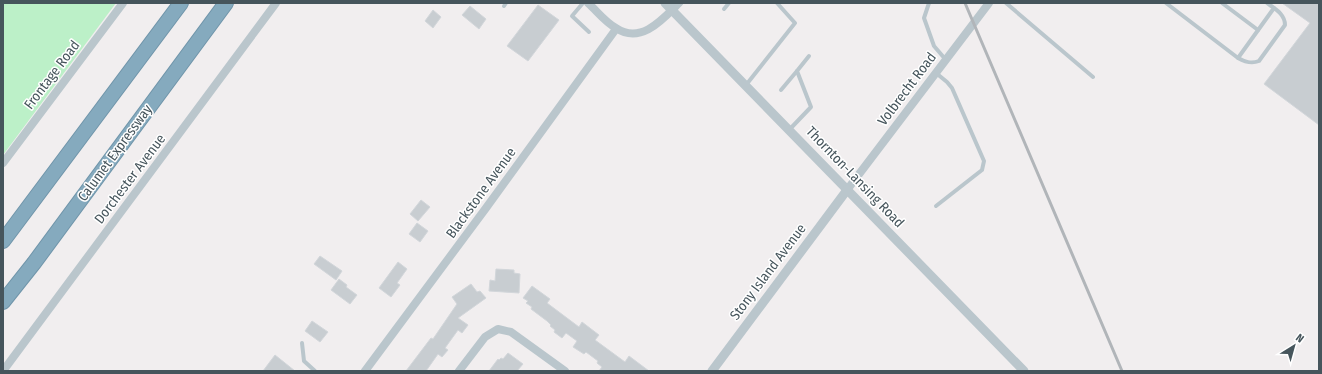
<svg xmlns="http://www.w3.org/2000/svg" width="1322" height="374" viewBox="0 0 1322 374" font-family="'Fira Sans Condensed',sans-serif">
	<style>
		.green { fill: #bcf0c8 }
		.building { fill: #c8cdd1; stroke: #d2d6da }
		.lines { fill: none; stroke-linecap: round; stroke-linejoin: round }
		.motorway-casing { stroke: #7095aa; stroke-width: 16 }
		.service { stroke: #bac6cc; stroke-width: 4 }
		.minor { stroke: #bac6cc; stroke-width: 8 }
		.tertiary { stroke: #bac6cc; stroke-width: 9 }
		.motorway { stroke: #85aabe; stroke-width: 14 }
		.rail { stroke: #b1b5b9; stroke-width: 3 }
		.labels { text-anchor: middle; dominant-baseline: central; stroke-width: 3; stroke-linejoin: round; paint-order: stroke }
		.street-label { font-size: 14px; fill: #46555c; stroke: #fff }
	</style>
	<rect width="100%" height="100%" fill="#f1eeef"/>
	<polygon class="green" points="3,3 116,3 3,155"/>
	<g class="building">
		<polygon points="1282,3 1319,3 1319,125 1264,84 1310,23"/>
		<polygon points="538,5 559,20 528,61 507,46"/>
		<polygon points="470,6 486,19 479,29 462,15"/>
		<polygon points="433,10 441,17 433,28 425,21"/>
		<polygon points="421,200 430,207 418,221 410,214"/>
		<polygon points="417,223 428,231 420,242 409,234"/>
		<polygon points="320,256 342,271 336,280 314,264"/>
		<polygon points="398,262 407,269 397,283 400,285 391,297 379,288"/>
		<polygon points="496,269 514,270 514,273 520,274 519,293 489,291 490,280 495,281"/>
		<polygon points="339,279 347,285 346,287 357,295 350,304 331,290"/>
		<polygon points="471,284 477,292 480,291 486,298 458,318 468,325 462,333 458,330 445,348 448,350 442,357 438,354 426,371 406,371 431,338 433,339 457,304 452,297"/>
		<polygon points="532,286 550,299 547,303 579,327 582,322 599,335 595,340 625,362 629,356 649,371 599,371 602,367 597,363 598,361 586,352 584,354 573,347 577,341 566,333 562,338 554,332 555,330 550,326 551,325 547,321 531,309 532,307 526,303 528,301 523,298"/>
		<polygon points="312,321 328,332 320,342 305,331"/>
		<polygon points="508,353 523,364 517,371 489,371 498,359 499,360 501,358 503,359"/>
		<polygon points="275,355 295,371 263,371"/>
	</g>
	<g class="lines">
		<g class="motorway-casing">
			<g id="motorway">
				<polyline points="3,241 181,3"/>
				<polyline points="3,302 34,263 226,3"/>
			</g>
		</g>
		<g class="service">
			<polyline points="583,3 572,16 589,32"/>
			<polyline points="929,3 924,18 934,46 946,60"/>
			<polyline points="1006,3 1093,77"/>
			<path d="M1166,3L1238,58C1245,62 1251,64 1259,61L1285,25C1285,14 1275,9 1267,3"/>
			<polyline points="1222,3 1258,30"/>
			<polyline points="504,6 506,3"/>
			<polyline points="724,9 729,3"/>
			<polyline points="1238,58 1274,8"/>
			<polyline points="746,85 795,23 777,3"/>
			<polyline points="781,90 797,71"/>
			<polyline points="790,129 811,107 797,71 809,56"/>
			<polyline points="936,206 982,170 984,161 952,88 947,82 936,73"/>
			<polyline points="302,343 304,361 315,371"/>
		</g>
		<g class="minor">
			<path d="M588,3C597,11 605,22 616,28C641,45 663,19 679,3"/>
			<polyline points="3,163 123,3"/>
			<polyline points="847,190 989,3"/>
			<polyline points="3,371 276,3"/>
			<polyline points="365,371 486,208 616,29"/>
			<polyline points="459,371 485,337 498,329 511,332 565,371"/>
		</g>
		<g class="tertiary">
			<polyline points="665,3 1024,371"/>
			<polyline points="712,371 847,190"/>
		</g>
		<use href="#motorway" class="motorway"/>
		<polyline class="rail" points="965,3 1122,371"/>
	</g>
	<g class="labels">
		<g class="street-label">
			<text transform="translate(52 75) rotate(-53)">Frontage Road</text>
			<text transform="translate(907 89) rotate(-53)">Volbrecht Road</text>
			<text transform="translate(115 153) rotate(-54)">Calumet Expressway</text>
			<text transform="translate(855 177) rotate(46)">Thornton-Lansing Road</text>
			<text transform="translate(130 179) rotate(-53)">Dorchester Avenue</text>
			<text transform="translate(481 193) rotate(-54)">Blackstone Avenue</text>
			<text transform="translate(768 272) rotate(-53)">Stony Island Avenue</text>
		</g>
	</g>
	<rect width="1322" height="374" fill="none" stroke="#46555c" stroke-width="8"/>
	<g transform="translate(1294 346) rotate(37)" stroke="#ffffff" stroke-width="3" paint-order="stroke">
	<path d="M0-3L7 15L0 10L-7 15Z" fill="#46555c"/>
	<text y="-6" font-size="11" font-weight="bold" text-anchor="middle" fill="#46555c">N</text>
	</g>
</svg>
